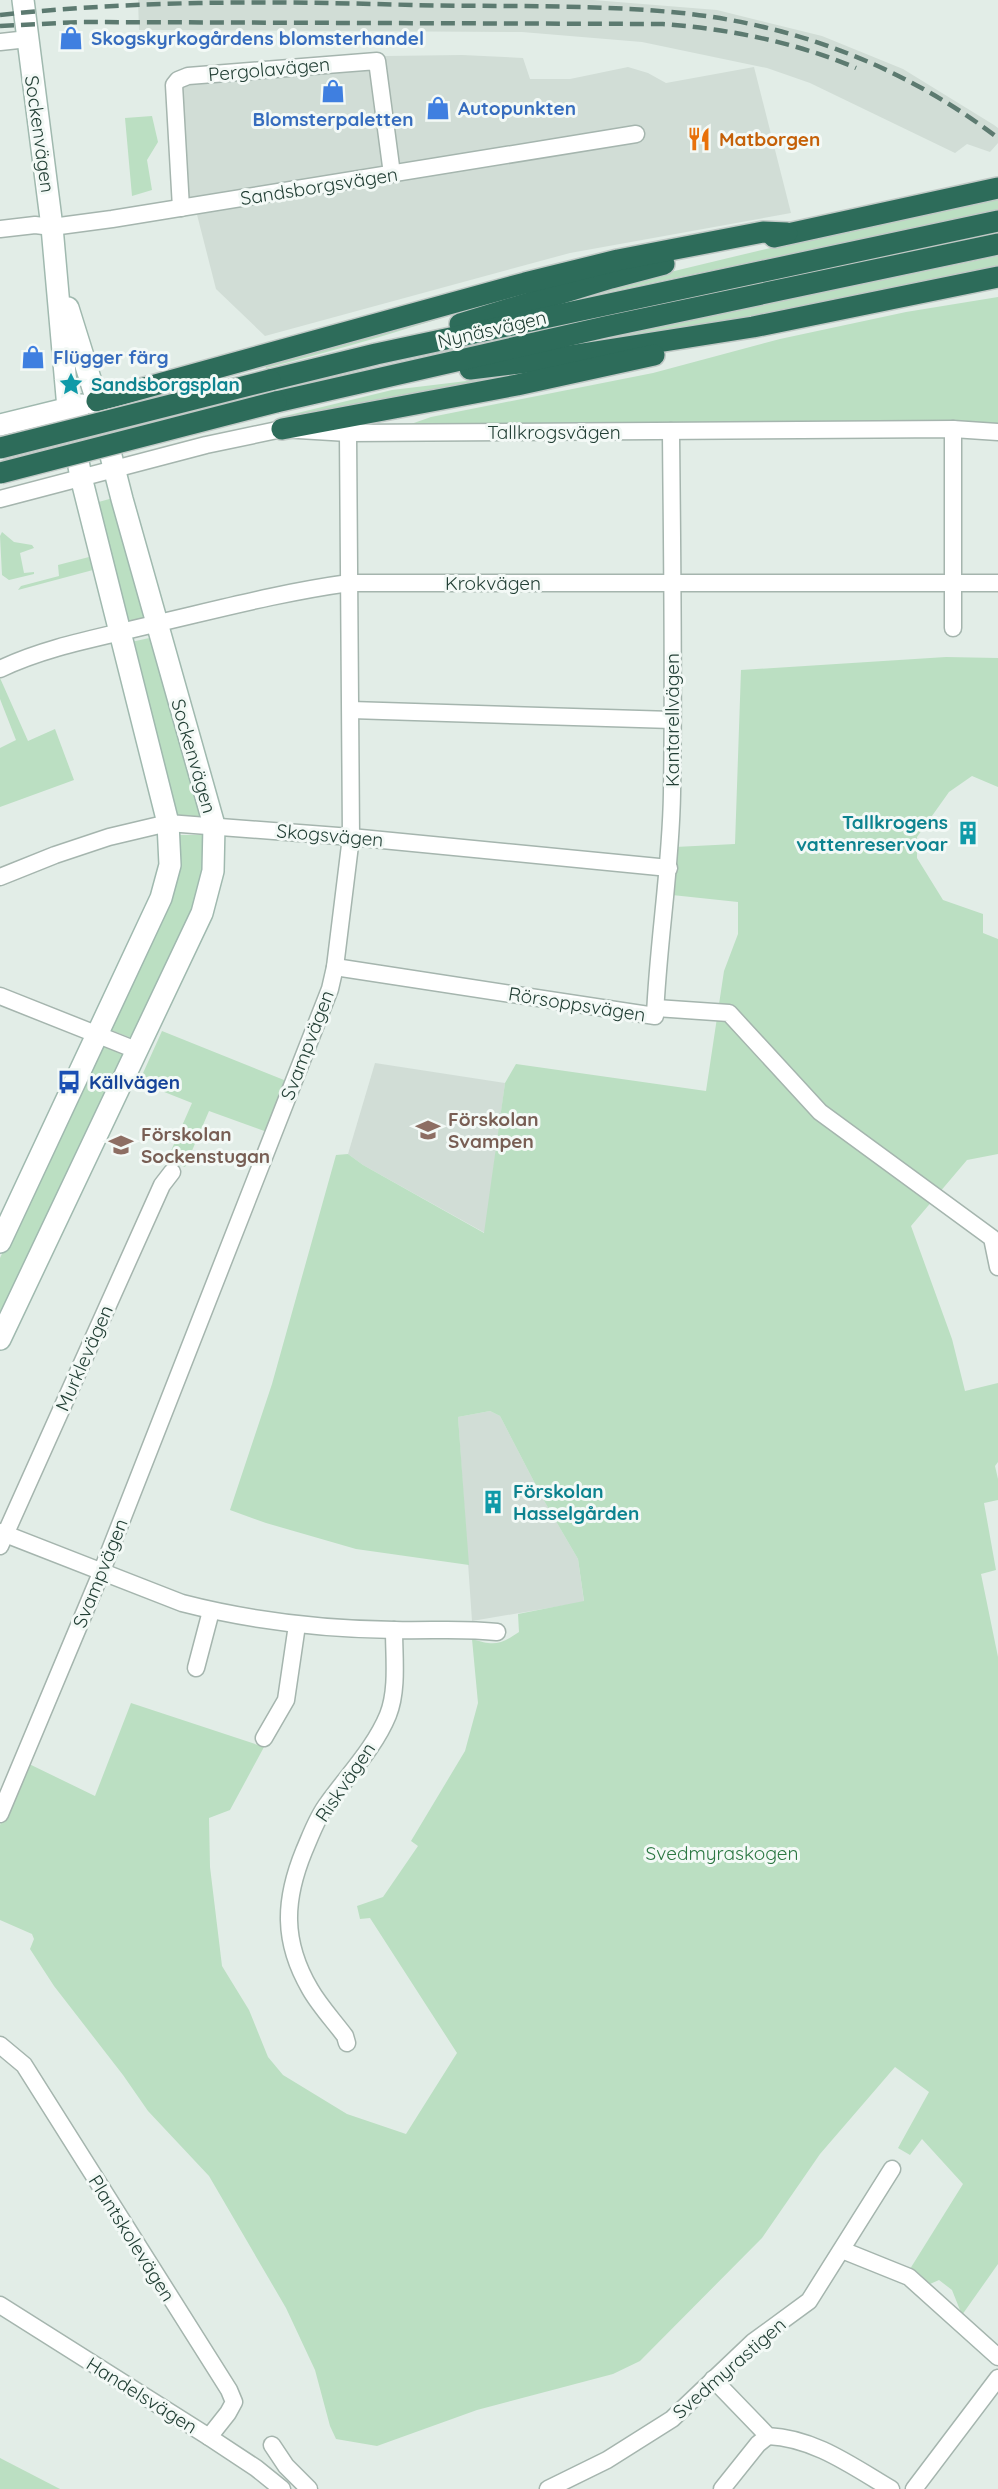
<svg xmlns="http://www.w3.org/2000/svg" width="998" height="2489" viewBox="0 0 998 2489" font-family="Quicksand,sans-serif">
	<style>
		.built { fill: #d1ddd6 }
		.green { fill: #bbdfc2 }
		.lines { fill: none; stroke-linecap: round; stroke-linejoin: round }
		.street-casing { stroke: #a5b5ae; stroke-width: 19 }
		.secondary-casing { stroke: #a0b9af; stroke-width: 24 }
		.highway-casing { stroke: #c1c9c6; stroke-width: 24 }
		.street { stroke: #fff; stroke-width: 16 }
		.secondary { stroke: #fff; stroke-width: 21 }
		.highway { stroke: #2d6c5a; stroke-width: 21 }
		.rail { stroke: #5c7a70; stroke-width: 4.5; stroke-dasharray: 14 7; stroke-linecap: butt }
		.highway-bridge-casing { stroke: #c1c9c6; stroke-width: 24; stroke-linecap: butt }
		.highway-bridge { stroke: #2d6c5a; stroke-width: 21 }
		.labels { text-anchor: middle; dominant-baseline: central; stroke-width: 6; stroke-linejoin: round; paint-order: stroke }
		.shop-label { font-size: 19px; font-weight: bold; fill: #366cbe; stroke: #f3f9f6; text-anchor: start }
		.street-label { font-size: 19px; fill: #223f35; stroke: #f3f9f6 }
		.food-label { font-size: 19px; font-weight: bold; fill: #c56008; stroke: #f3f9f6; text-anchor: start }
		.culture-label { font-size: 19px; font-weight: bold; fill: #0d838f; stroke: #f3f9f6; text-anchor: start }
		.transit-label { font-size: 19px; font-weight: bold; fill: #164399; stroke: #f3f9f6; text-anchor: start }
		.education-label { font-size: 19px; font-weight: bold; fill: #785e54; stroke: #f3f9f6; text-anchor: start }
		.park-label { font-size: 19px; fill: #2b7742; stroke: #f3f9f6 }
	</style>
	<rect width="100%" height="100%" fill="#e2ede7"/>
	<g class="built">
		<polygon points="138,0 593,0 717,10 822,36 903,69 994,125 998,128 998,143 990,152 967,144 955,153 810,83 767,68 642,42 522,32 139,30"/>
		<polygon points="462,55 523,58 530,79 570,79 628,67 648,73 666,83 754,67 791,213 570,253 265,336 216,289 193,199 176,199 170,79 178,71 387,56"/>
		<polygon points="375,1063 505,1083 485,1233 363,1165 348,1154"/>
		<polygon points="490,1411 500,1416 543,1499 578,1559 584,1602 472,1621 458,1417"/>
	</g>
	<g class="green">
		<polygon points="152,116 158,142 147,160 152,190 132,196 125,118"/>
		<polygon points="998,197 998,210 580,298 579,294 828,234"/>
		<polygon points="998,256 998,269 591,348 590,341"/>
		<polygon points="998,297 998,424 411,426 411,424 431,417 653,373 780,339 906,312"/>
		<path d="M489,303C415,327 341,349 266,368L264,362Z"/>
		<polygon points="525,374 283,422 281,417 392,390"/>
		<path d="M113,498L145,616C139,623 131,623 124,618L95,503Z"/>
		<polygon points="2,532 14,542 32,545 34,548 20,553 24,573 34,572 34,574 9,580 2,575 0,536"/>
		<polygon points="89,557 93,570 18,590 21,586 59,576 58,565"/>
		<polygon points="154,637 202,814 199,819 172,819 131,642"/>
		<path d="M946,657L998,658V787L972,776L949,792L917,837V858L943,900L983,914V933L998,939V1154L967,1160L911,1226L952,1339L965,1391L998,1383V1462L995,1466L998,1479V1500L984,1503L996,1570L981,1574L998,1657V2264L962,2315L952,2290L939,2280L930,2284L910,2269L963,2184L922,2139L910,2155L898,2148L929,2092L895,2067L820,2154L762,2238L640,2361L613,2374L477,2410L377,2446L336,2439L330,2426L315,2370L286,2308L209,2176L148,2111L123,2075L54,1986L30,1949L34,1939L32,1934L0,1920V1825L25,1762L95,1796L131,1703L264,1747L230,1810L209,1818L210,1867L222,1966L249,2010L268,2057L283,2075L347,2114L406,2134L457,2053L370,1918L360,1919L357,1906L383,1897L418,1846L411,1841L465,1751L478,1703L472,1639C494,1646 500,1645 519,1632L518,1614L584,1601L578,1559L543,1499L500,1416L490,1411L458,1417L469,1565L356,1549L266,1523L230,1510L272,1384L336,1155L348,1154L363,1165L484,1233L505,1083L516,1064L706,1091L724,971L738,934V902L672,895L675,847L735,844L741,670Z"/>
		<polygon points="0,678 28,741 55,729 74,780 0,807 0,748 16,740 0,699"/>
		<polygon points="175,835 207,835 199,901 134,1039 108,1029"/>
		<polygon points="162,1031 289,1082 267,1132 209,1111 185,1167 167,1160 192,1103 139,1082"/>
		<polygon points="100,1044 126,1055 0,1323 0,1258"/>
		<polygon points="0,2458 60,2489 0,2489"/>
	</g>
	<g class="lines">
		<g class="street-casing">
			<g id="street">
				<polyline points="0,42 28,39"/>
				<polyline points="181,208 174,85 178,80 188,76 377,61 392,174"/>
				<polyline points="0,229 35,225 52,227 112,219 636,134"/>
				<polyline points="0,499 206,445 282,429 348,433 953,429 998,432"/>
				<polyline points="953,628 953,429"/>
				<path d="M0,669C48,646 103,637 154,624C219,609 283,592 349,583H998"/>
				<polyline points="351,710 672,720"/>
				<polyline points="0,877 55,855 109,837 168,823 351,837 669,868"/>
				<path d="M335,967L655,1016C658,942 671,868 672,793C674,673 672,552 671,431"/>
				<polyline points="0,996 136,1050"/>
				<polyline points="656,1008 729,1013 820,1112 992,1238 998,1267"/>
				<path d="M0,1532L182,1603C252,1621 323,1629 395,1630C429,1631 463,1628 497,1632"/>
				<polyline points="0,1546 162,1185 172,1172"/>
				<polyline points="196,1668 211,1611"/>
				<polyline points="264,1738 286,1700 297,1625"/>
				<polyline points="0,1814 101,1573 330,989 335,967 351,837 348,433"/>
				<path d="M347,2043L345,2036C333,2020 319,2005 310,1989C282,1941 284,1900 304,1851C311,1835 317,1817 328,1803C348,1775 375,1747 388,1715C398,1690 394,1657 394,1630"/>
				<polyline points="0,2045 24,2065 229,2390 234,2402 228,2413 209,2437"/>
				<polyline points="842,2250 909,2277 998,2357"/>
				<polyline points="0,2305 209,2437 256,2468 282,2489"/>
				<path d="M713,2379L768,2436C814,2438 852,2466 891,2489"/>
				<polyline points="272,2445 286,2466 309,2489"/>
				<polyline points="548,2489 607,2460 672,2419 753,2342 809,2301 892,2169"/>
				<polyline points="722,2489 758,2444 768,2436"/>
				<polyline points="914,2489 998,2378"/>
			</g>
		</g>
		<g class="secondary-casing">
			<g id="secondary">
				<polyline points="0,425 82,405"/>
				<polyline points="0,1242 161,898 170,865 168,823 81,477 68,408 52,227 23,0"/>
				<polyline points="0,1339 202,913 213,871 214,825 122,499 97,401 68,308"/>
			</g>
		</g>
		<g class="highway-casing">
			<g id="highway">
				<polyline points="774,237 998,188"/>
				<polyline points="460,324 611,278 664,264"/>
				<polyline points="470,369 544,360 753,327 998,277"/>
				<polyline points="270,380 376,354 998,221"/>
				<polyline points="97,401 525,283 618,260 763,232 787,233"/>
				<polyline points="276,402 605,327 998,244"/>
				<polyline points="282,429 517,385 654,355"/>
			</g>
		</g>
		<use href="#street" class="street"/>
		<use href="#secondary" class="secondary"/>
		<use href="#highway" class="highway"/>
		<g class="rail">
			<path d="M0,15C140,0 271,1 412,5C502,7 593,4 682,13C796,25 907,68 998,138"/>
			<path d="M0,26L80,22L663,24C729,29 795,42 856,68"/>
		</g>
		<g class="highway-bridge-casing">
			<g id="highway-bridge">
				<polyline points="0,448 270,380"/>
				<polyline points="0,473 276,402"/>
			</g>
		</g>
		<use href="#highway-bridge" class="highway-bridge"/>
	</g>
	<defs>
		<g id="shop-bare" transform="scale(1.89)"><path d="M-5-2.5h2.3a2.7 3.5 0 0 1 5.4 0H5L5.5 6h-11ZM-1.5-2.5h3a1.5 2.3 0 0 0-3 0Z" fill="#3f7fe0" stroke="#f3f9f6" stroke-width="2.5" paint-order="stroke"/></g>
		<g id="restaurant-bare" transform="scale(1.89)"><path d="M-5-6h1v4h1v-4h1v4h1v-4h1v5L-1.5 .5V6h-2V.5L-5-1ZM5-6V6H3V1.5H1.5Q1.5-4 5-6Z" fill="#e8710a" stroke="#f3f9f6" stroke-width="2.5" paint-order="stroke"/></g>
		<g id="sight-bare" transform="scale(1.89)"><path d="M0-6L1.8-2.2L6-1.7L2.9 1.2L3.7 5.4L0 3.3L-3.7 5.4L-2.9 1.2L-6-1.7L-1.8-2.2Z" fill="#0f9aa8" stroke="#f3f9f6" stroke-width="2.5" paint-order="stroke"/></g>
		<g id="building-bare" transform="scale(1.89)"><path d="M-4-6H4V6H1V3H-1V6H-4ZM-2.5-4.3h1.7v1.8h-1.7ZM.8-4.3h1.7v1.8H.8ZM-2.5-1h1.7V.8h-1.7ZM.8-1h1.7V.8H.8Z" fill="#0f9aa8" stroke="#f3f9f6" stroke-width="2.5" paint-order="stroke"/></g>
		<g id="bus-bare" transform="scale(1.89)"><path d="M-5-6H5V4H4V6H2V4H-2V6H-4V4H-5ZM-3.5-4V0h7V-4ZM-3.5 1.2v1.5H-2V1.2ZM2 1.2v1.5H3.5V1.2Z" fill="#1a4fb4" stroke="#f3f9f6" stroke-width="2.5" paint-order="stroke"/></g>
		<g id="school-bare" transform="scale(1.89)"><path d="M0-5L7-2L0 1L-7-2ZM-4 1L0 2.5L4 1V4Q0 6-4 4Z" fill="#8d6e63" stroke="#f3f9f6" stroke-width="2.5" paint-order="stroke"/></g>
	</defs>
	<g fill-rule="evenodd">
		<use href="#shop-bare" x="71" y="38"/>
		<use href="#shop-bare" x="333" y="91"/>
		<use href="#shop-bare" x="438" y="108"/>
		<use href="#restaurant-bare" x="699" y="139"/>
		<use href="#shop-bare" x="33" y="357"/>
		<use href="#sight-bare" x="71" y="384"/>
		<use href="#building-bare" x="968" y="833"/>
		<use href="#bus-bare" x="69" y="1082"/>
		<use href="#school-bare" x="428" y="1130"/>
		<use href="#school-bare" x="121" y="1145"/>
		<use href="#building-bare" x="493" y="1502"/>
	</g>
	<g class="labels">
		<g class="shop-label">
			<text x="91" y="38">Skogskyrkogårdens blomsterhandel</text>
			<text x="458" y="108">Autopunkten</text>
			<text x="333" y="119" text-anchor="middle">Blomsterpaletten</text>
			<text x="53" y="357">Flügger färg</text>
		</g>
		<g class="street-label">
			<text transform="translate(269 69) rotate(-5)">Pergolavägen</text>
			<text transform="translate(40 134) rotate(82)">Sockenvägen</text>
			<text transform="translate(319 186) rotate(-9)">Sandsborgsvägen</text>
			<text transform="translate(492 329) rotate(-13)">Nynäsvägen</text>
			<text x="554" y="432">Tallkrogsvägen</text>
			<text x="493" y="583">Krokvägen</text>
			<text transform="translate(672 720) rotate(-90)">Kantarellvägen</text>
			<text transform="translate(194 756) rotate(74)">Sockenvägen</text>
			<text transform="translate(330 835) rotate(5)">Skogsvägen</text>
			<text transform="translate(577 1004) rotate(9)">Rörsoppsvägen</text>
			<text transform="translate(307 1045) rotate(-69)">Svampvägen</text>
			<text transform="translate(84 1358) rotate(-66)">Murklevägen</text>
			<text transform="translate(100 1573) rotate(-68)">Svampvägen</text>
			<text transform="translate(345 1782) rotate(-56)">Riskvägen</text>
			<text transform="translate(132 2238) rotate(58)">Plantskolevägen</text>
			<text transform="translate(729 2368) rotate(-41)">Svedmyrastigen</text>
			<text transform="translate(142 2395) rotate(32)">Handelsvägen</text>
		</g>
		<g class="food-label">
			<text x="719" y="139">Matborgen</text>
		</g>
		<g class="culture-label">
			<text x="91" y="384">Sandsborgsplan</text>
			<text x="948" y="822" text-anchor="end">Tallkrogens<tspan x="948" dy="22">vattenreservoar</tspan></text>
			<text x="513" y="1491">Förskolan<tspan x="513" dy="22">Hasselgården</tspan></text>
		</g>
		<g class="transit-label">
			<text x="89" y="1082">Källvägen</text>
		</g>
		<g class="education-label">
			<text x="448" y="1119">Förskolan<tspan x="448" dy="22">Svampen</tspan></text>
			<text x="141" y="1134">Förskolan<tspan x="141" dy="22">Sockenstugan</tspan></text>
		</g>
		<g class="park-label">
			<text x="722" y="1853">Svedmyraskogen</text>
		</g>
	</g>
</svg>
